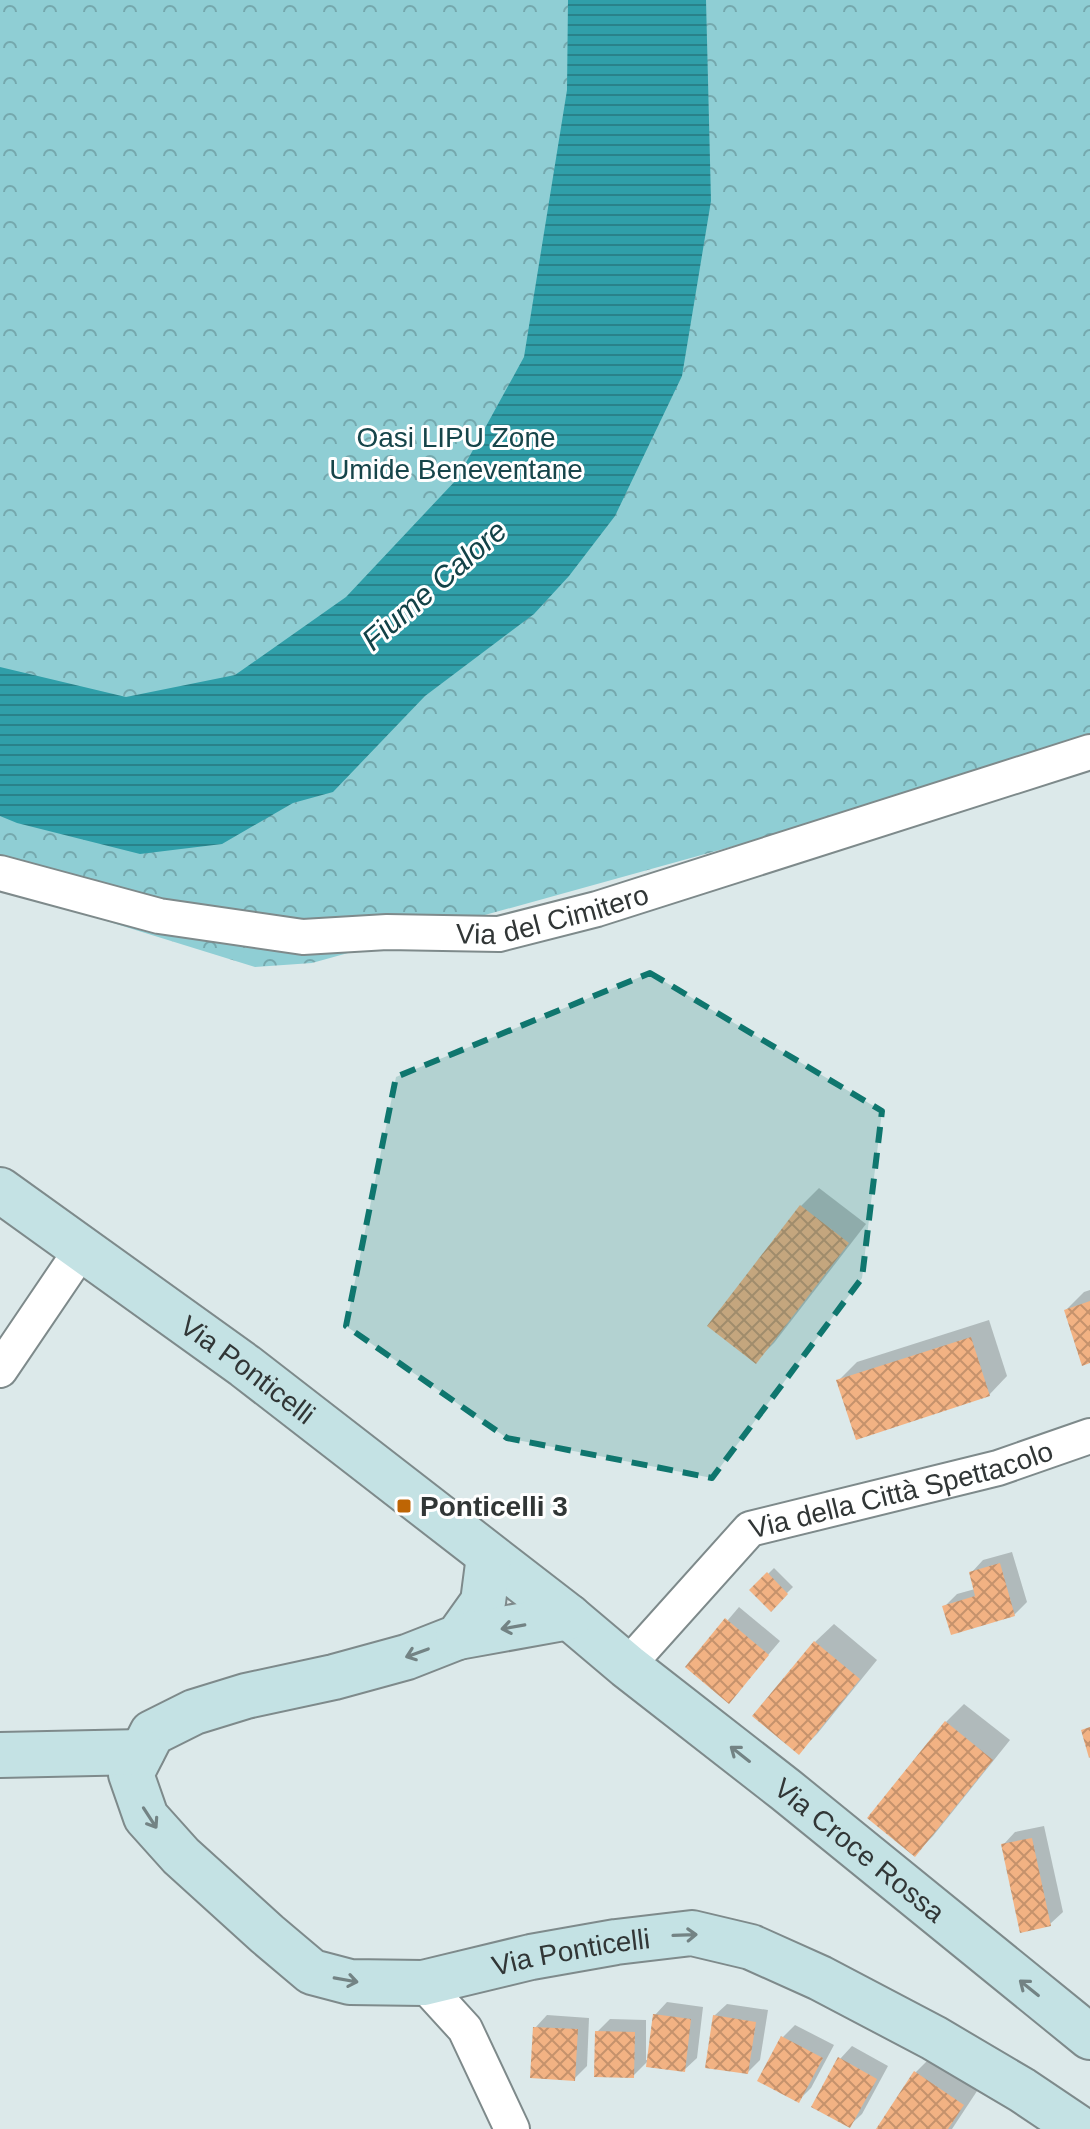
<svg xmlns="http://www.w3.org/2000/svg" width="1090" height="2129" viewBox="0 0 1090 2129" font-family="Helvetica,sans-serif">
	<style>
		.park { fill: url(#park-crowns) }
		.water { fill: url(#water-rules) }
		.shadow { fill: #0003 }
		.building { fill: url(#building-cross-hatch) }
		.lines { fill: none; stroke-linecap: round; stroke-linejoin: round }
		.street-casing { stroke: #7e8a8b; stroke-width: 38 }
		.secondary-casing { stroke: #7e8a8b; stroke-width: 48 }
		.street { stroke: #fff; stroke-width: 34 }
		.secondary { stroke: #c4e2e4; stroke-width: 44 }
		.oneway { stroke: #738384 }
		.marked { fill: #0f766e; fill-opacity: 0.2; stroke: #0f766e; stroke-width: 6; stroke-dasharray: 16 10; stroke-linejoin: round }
		.poi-dot { fill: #be6504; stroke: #fff; stroke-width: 3 }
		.labels { text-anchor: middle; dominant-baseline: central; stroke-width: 6; stroke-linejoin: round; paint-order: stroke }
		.park-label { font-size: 28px; fill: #16454a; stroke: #fff }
		.street-label { font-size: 28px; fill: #313636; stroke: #fff }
		.poi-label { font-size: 28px; font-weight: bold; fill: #313636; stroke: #fff; text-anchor: start }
		.water-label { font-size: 30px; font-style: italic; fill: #124247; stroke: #fff }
	</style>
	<defs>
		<pattern id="park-crowns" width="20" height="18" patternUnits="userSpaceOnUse" patternTransform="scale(2)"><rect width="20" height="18" fill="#8fced4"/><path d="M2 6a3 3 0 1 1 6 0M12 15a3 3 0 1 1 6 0" fill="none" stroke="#75a8ad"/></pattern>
		<pattern id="water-rules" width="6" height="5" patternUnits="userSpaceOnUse" patternTransform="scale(2)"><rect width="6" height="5" fill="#309fa9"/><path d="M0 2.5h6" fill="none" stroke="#29828a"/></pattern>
		<pattern id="building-cross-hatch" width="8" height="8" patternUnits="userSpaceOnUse" patternTransform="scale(2)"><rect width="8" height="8" fill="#f2b283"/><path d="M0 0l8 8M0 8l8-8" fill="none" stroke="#c5926c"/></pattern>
	</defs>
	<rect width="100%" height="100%" fill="#dce9ea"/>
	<polygon class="park" points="0,0 1090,0 1090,748 938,795 752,841 312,963 255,967 0,888"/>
	<polygon class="water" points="568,0 706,0 711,201 682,376 615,516 569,576 534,614 425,696 333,792 293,803 222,844 140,854 17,823 0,816 0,667 126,697 235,675 346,597 457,479 524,357 567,90"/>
	<g class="shadow">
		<polygon points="819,1188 866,1224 774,1343 756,1361 801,1206"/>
		<polygon points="1090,1290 1090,1361 1066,1310 1084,1292"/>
		<polygon points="989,1320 1007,1376 989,1395 838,1381 857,1362"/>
		<polygon points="1012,1552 1027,1602 1014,1615 945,1606 957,1594 975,1589 971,1573 983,1560"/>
		<polygon points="774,1568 793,1587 771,1609 752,1590"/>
		<polygon points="739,1607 780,1641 729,1701 688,1667"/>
		<polygon points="834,1624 877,1660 817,1734 799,1752 815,1642"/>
		<polygon points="964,1704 1010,1740 933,1836 915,1854 946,1722"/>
		<polygon points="1044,1826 1063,1912 1050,1924 1003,1845 1015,1832"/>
		<polygon points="667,2002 703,2007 697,2058 684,2070 649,2060 633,2076 597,2032 610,2019 646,2020 646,2060 649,2060 655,2015"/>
		<polygon points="727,2004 768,2010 760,2060 748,2072 714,2016"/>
		<polygon points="547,2015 589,2018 587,2066 574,2079 535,2028"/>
		<polygon points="795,2025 834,2045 811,2088 798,2101 783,2037"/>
		<polygon points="852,2046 888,2066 862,2114 849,2126 840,2059"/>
		<polygon points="934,2054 981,2085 952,2129 879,2129 916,2072"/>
	</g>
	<g class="building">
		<polygon points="800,1205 849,1243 756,1364 707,1326"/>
		<polygon points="1090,1301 1090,1363 1082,1366 1064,1310"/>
		<polygon points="971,1337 990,1396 856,1440 836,1380"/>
		<polygon points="1000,1563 1015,1616 951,1635 942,1606 975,1596 969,1572"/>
		<polygon points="767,1572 788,1594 771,1612 749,1590"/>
		<polygon points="725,1618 769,1655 729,1704 685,1667"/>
		<polygon points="814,1641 860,1679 799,1755 752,1716"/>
		<polygon points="945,1721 993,1760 915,1857 867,1818"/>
		<polygon points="1090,1727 1090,1757 1089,1758 1081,1730"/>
		<polygon points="1032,1838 1051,1926 1020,1933 1001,1844"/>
		<polygon points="653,2014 691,2019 685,2072 646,2067"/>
		<polygon points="713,2015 756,2022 748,2074 705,2068"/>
		<polygon points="533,2027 578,2029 575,2081 530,2078"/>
		<polygon points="595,2031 635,2032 634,2078 594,2077"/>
		<polygon points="781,2036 823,2058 799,2103 757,2081"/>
		<polygon points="838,2057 877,2079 850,2128 811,2107"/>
		<polygon points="914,2071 964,2105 948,2129 876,2129"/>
	</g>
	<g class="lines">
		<g class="street-casing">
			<g id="street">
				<path id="s1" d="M0,873L159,916L303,937L387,932L499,934L597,909L1090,752"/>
				<polyline points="0,1370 82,1249"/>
				<path id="s2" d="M627,1666L750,1529L998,1468L1090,1436"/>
				<polyline points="423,1983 465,2029 512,2129"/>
			</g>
		</g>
		<g class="secondary-casing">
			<g id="secondary">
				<path id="s3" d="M0,1190L245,1366L569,1617L627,1666L786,1790L1090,2037"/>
				<path id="s4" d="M489,1556L483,1602L458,1637L407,1657L334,1677L246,1696L194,1712L152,1733L131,1774L146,1817L181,1856L267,1934L312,1972L350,1982L423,1983L531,1957L616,1942L692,1933L751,1947L820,1978L934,2038L1022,2090L1080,2129"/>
				<polyline points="458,1637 569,1617"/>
				<polyline points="0,1755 142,1752"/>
			</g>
		</g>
		<use href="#street" class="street"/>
		<use href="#secondary" class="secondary"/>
	</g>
	<defs><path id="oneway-shaft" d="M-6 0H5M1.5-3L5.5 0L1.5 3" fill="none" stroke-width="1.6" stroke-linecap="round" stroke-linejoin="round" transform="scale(2)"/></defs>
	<g class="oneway">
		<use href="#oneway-shaft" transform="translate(513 1627) rotate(170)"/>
		<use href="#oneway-shaft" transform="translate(417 1653) rotate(160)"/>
		<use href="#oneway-shaft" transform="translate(740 1754) rotate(-142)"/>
		<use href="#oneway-shaft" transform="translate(150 1818) rotate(57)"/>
		<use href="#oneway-shaft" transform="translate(685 1935) rotate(-2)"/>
		<use href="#oneway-shaft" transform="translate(346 1980) rotate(10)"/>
		<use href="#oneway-shaft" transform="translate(1029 1988) rotate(-141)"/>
	</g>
	<path class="marked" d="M650,973L882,1111L862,1278L712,1478L507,1438L346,1326L396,1077Z"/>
	<rect class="poi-dot" x="396" y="1498" width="16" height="16" rx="4"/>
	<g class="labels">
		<g class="park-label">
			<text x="456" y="437">Oasi LIPU Zone<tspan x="456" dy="32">Umide Beneventane</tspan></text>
		</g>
		<g class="street-label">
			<text stroke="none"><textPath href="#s1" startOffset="562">Via del Cimitero</textPath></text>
			<text stroke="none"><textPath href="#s3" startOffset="306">Via Ponticelli</textPath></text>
			<text stroke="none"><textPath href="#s2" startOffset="340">Via della Città Spettacolo</textPath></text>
			<text stroke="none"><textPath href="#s3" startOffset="1084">Via Croce Rossa</textPath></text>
			<text stroke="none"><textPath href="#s4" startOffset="994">Via Ponticelli</textPath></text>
		</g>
		<g class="poi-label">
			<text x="420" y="1506">Ponticelli 3</text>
		</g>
		<g class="water-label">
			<text transform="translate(434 585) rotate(-41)">Fiume Calore</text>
		</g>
	</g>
</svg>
